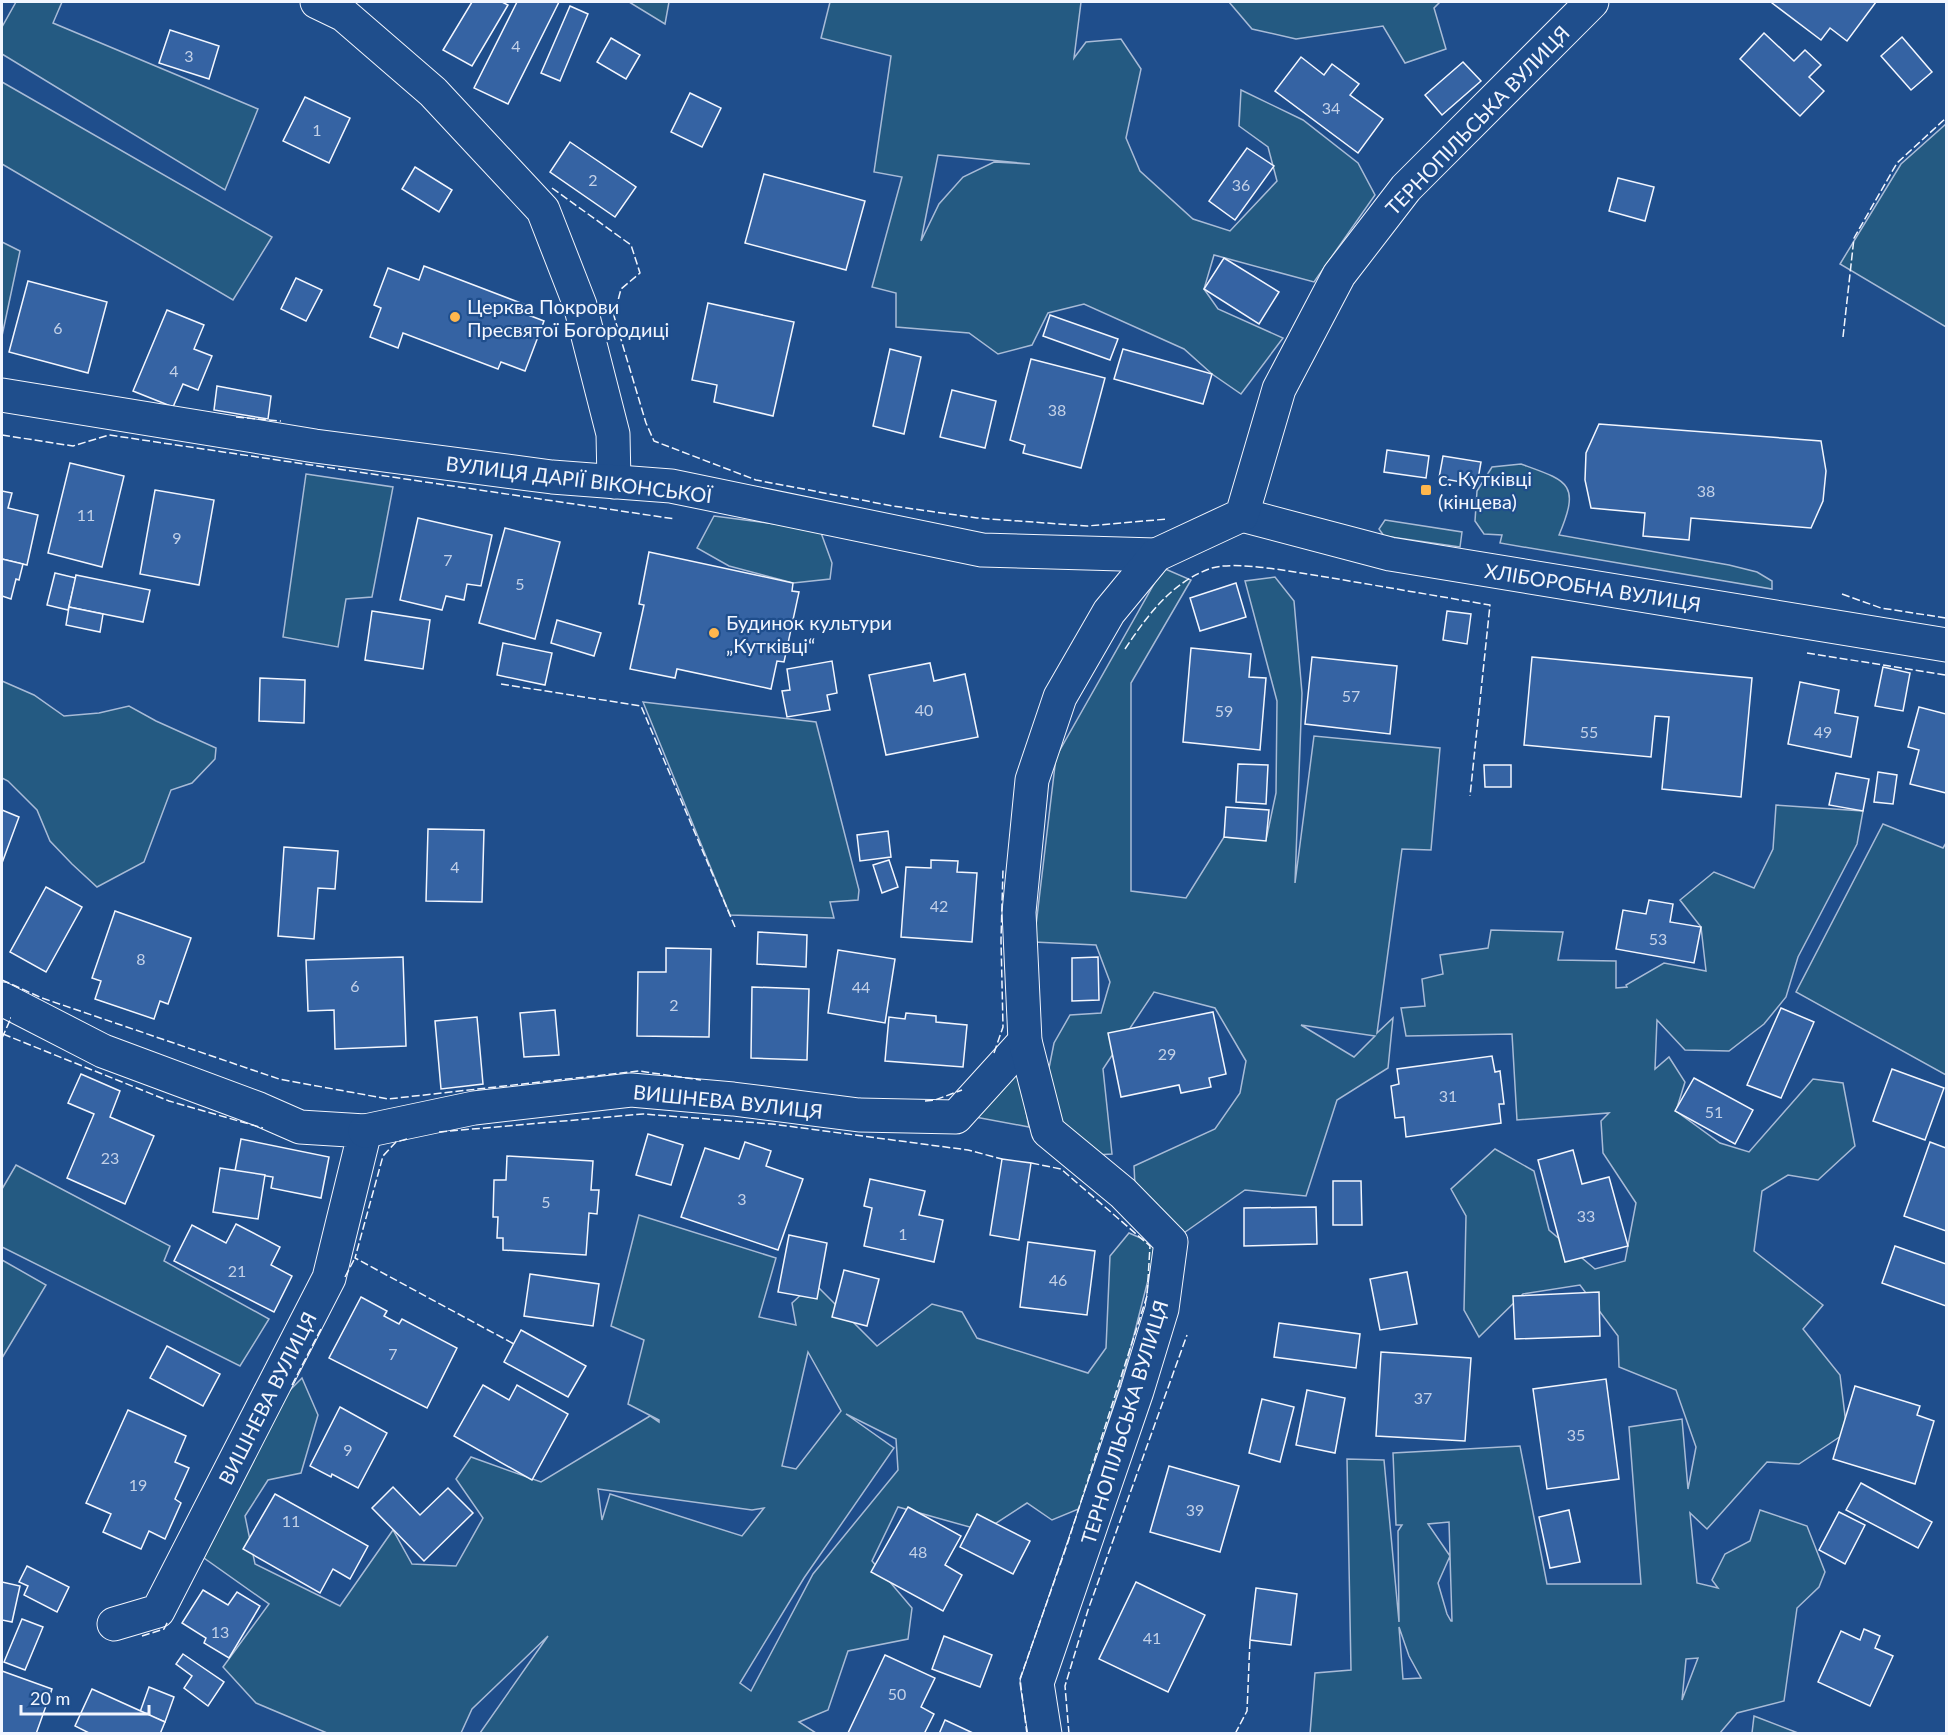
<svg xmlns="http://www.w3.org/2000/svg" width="1948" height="1735" viewBox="0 0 1948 1735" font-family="Lato,sans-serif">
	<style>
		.green { fill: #245a82; stroke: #a8bbd7; stroke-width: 1.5; fill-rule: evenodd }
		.building { fill: #3563a3; stroke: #f2f6ff; stroke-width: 1.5 }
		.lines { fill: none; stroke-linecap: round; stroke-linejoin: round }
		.minor-casing { stroke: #f2f6ff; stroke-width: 35 }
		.minor { stroke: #1f4e8c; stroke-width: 33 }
		.fence { stroke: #f2f6ff; stroke-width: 1.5; stroke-dasharray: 8 3; stroke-linecap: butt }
		.poi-dot { fill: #ffb74d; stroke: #1f4e8c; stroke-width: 2 }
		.labels { text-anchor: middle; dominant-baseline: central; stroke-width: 4.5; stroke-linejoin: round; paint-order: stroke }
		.number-label { font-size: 16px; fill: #c3d1e8 }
		.street-label { font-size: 20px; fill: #f2f6ff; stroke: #1f4e8c }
		.poi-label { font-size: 20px; fill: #f2f6ff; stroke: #1f4e8c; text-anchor: start }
	</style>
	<rect width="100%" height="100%" fill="#1f4e8c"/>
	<g class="green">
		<polygon points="16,2 62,2 53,23 258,109 225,190 2,54 2,27"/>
		<polygon points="629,2 669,2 665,24"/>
		<path d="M830,2H1081L1074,58L1086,42L1121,39L1141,69L1126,138L1140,171L1193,219L1230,231L1277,181L1268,147L1239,126L1241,90L1303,120L1358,163L1375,195L1314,282L1214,255L1204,289L1218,309L1283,338L1241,394L1212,374L1184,349L1084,304L1048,313L1032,345L998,354L969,333L896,327V293L872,287L902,177L874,172L891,56L821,38ZM938,155L1030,164L994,162L963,177L939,204L921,241Z"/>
		<polygon points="1229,2 1440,2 1434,8 1446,49 1405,63 1383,26 1296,39 1252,29"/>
		<polygon points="2,82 272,237 233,300 2,164"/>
		<polygon points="1946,124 1946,327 1840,264 1901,164"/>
		<polygon points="2,242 20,251 2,336"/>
		<path d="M1521,464C1568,481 1581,483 1559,535L1729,565L1757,572L1772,581V589L1500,543L1502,535L1484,534L1475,521L1477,491L1492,467Z"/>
		<polygon points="306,474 393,487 372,597 346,599 338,647 283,637"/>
		<polygon points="714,516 820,530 832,563 830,579 793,583 729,566 697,548"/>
		<polygon points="1385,520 1462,532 1460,547 1384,536 1379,529"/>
		<path d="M1163,568L1191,580L1131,683V891L1186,898L1224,837L1266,840L1276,793L1277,701L1245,581L1275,577L1294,601L1302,693L1295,883L1314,736L1440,748L1431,850L1402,849L1377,1033L1393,1018L1388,1068L1337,1100L1306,1196L1245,1190L1171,1242L1137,1227L1134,1166L1215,1129L1240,1093L1246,1061L1215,1008L1154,992L1103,1069L1112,1154L1080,1156L1057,1134L1048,1073L1054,1043L1070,1015L1101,1013L1110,982L1096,945L1034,942L1056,757ZM1301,1025L1375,1036L1354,1057Z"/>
		<polygon points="2,681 34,695 64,716 99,713 129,706 156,721 216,748 215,759 192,783 171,790 144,862 97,887 72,864 50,841 37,810 8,781 2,778"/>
		<polygon points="643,702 816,722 859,890 858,900 830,902 834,918 730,915"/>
		<path d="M1776,805L1863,811L1857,844L1798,957L1786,997L1764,1024L1729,1051L1685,1050L1657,1020L1655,1069L1669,1057L1685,1082L1676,1111L1720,1143L1749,1152L1813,1079L1843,1083L1855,1146L1818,1180L1788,1175L1762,1191L1754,1251L1823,1305L1803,1329L1840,1375L1847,1432L1799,1464L1767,1462L1707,1529L1690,1513L1697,1583L1718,1588L1712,1580L1725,1554L1750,1541L1760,1510L1807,1526L1825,1572L1819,1587L1797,1608L1784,1701L1737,1713L1720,1733L1310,1734L1315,1673L1351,1670L1347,1459L1384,1460L1399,1622L1398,1531L1402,1525H1396L1393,1453L1520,1446L1547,1584H1641L1629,1427L1682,1419L1688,1489L1696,1447L1676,1390L1619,1367L1618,1336L1580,1285L1523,1294L1479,1337L1464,1310L1466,1216L1451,1189L1495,1149L1534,1171L1549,1230L1595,1269L1625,1261L1636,1203L1603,1153L1601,1121L1609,1113L1517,1120L1512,1034L1406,1036L1401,1008L1425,1006L1422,979L1443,974L1440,955L1488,948L1491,930L1563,932L1558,960L1616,961V988L1627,987L1626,985L1664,963L1706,971L1701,927L1680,900L1714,872L1754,888L1773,849ZM1449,1522L1450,1555V1556L1428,1524ZM1450,1556L1452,1621H1451L1447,1614L1438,1583ZM1399,1627L1409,1656L1421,1678L1403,1679ZM1698,1658L1682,1700L1686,1659Z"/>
		<polygon points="1883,824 1943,848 1946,843 1946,1075 1796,992"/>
		<polygon points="1017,1064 1029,1127 975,1117"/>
		<polygon points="16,1165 170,1246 164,1261 269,1319 240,1366 2,1247 2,1189"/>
		<path d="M639,1215L776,1258L759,1317L796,1325L792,1303L814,1283L877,1346L932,1304L962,1312L977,1338L1088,1373L1106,1348L1110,1256L1129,1233L1157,1245L1126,1366L1081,1508L1052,1520L1027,1503L984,1531L898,1507L872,1561L912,1608L908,1639L848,1651L828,1710L799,1722L816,1733H480L548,1636L472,1709L461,1733H327L256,1703L223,1667L269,1604L204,1558L267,1413L302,1378L318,1415L301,1473L268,1480L245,1516L255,1564L340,1606L393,1530L412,1564L456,1566L483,1518L456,1479L471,1457L541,1482L650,1416L659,1422V1420L628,1404L644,1340L611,1326ZM808,1352L841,1411L796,1469L782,1466ZM846,1414L896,1439L898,1470L813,1574L751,1691L740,1683L804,1578L894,1448ZM598,1489L752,1510L764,1508L742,1536L610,1494L602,1520Z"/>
		<polygon points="2,1260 46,1285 2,1358"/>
		<polygon points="1754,1716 1798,1733 1752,1733"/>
	</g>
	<g class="building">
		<polygon points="472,2 502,2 508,5 472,66 443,50"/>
		<polygon points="517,2 559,2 508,104 474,88"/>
		<polygon points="1773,2 1876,2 1847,41 1830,28 1821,40 1772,3"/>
		<polygon points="570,6 588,14 560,81 541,73"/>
		<polygon points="170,30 219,46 209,79 159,63"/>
		<polygon points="1764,33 1794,61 1805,50 1821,65 1809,77 1824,91 1800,116 1740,59"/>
		<polygon points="1902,37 1932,72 1911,90 1881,56"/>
		<polygon points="611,38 640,55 626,79 597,62"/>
		<polygon points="1301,57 1324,75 1332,64 1359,84 1350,95 1383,119 1358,153 1275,91"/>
		<polygon points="1463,62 1481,81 1442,115 1425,95"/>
		<polygon points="690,93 721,108 702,147 671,132"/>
		<polygon points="305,97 350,118 329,163 283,141"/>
		<polygon points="570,142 636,187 615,217 550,172"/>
		<polygon points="1247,148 1274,166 1235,220 1209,201"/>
		<polygon points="415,167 452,190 439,212 402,189"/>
		<polygon points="764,174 865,201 846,270 745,243"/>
		<polygon points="1618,178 1654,187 1645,221 1609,211"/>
		<polygon points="1224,258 1279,292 1259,324 1204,289"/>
		<polygon points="424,266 526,305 523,313 544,321 525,371 501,362 498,369 403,333 398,348 370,337 381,308 374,305 388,268 419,280"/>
		<polygon points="296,278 322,290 306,321 281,309"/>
		<polygon points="28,281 107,302 88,373 9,352"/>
		<polygon points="708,303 794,322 773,416 714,402 717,385 692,380"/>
		<polygon points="167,310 204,325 194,349 212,356 198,390 183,384 173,407 133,391"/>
		<polygon points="1050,315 1118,339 1110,360 1043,336"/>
		<polygon points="890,349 921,357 904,434 873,426"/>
		<polygon points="1123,349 1212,374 1203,404 1114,379"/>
		<polygon points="1031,359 1105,378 1081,468 1023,453 1025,445 1010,440"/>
		<polygon points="217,386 271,396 268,419 214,410"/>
		<polygon points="952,390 996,401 985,448 940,437"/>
		<polygon points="1599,424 1821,441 1826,471 1823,501 1811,528 1691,518 1689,540 1643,536 1645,513 1591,508 1585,480 1586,453"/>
		<polygon points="1387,450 1429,456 1426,478 1384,472"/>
		<polygon points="1443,456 1481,462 1477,485 1439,478"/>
		<polygon points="70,463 124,476 102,567 48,553"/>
		<polygon points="155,490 214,500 199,585 140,574"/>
		<polygon points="2,491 12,493 8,508 38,515 27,565 2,559"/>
		<polygon points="418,518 492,535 481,586 467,584 464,600 446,596 442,610 400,600"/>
		<polygon points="505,528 560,542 535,639 479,623"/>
		<polygon points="649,552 793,583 792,591 799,592 784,662 777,661 771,689 677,669 675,678 630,669 644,605 639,604"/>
		<polygon points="2,559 23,564 19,580 16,579 11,599 2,596"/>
		<polygon points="55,573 76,578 68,610 47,605"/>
		<polygon points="76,575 150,590 143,622 69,607"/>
		<polygon points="1236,583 1246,617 1200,631 1190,598"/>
		<polygon points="69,607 103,614 100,632 66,625"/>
		<polygon points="372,611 430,620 423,669 365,660"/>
		<polygon points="1447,611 1471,614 1467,644 1443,640"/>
		<polygon points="557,620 601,633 594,656 551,643"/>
		<polygon points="503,643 552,653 545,685 497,675"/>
		<polygon points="1191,648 1251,654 1249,677 1266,678 1260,750 1183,742"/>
		<polygon points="1312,657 1397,666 1390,734 1305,724"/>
		<polygon points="1532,657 1752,678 1741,797 1662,789 1669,717 1655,716 1651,757 1524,745"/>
		<polygon points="832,661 837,693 827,695 830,710 787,717 782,691 790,690 787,669"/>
		<polygon points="930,663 934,681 965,674 978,737 886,755 869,675"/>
		<polygon points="1883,667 1910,673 1903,711 1875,706"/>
		<polygon points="260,678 305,680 304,723 259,721"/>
		<polygon points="1800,682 1839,690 1835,713 1858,717 1851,757 1788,744"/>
		<polygon points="1919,707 1946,714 1946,793 1910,784 1919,750 1908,747"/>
		<polygon points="1238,764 1268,765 1266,804 1236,802"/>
		<polygon points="1484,765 1511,765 1511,787 1485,787"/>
		<polygon points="1878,772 1897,775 1893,804 1874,802"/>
		<polygon points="1836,773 1869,779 1863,811 1829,805"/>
		<polygon points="1226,807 1269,810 1266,841 1224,837"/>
		<polygon points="2,810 19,817 2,863"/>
		<polygon points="428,829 484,830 482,902 426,901"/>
		<polygon points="888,831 891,857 860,861 857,835"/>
		<polygon points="284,847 338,851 335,889 318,888 314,939 278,936"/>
		<polygon points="889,860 898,887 882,893 873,865"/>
		<polygon points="931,860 958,861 957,872 977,873 972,942 901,937 906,867 931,868"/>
		<polygon points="46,887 82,907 46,972 10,952"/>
		<polygon points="1649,900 1673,904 1670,922 1701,927 1694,963 1616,949 1623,910 1646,914"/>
		<polygon points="115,911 191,938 168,1004 160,1001 154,1019 95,999 101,981 92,978"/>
		<polygon points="758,932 807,935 806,967 757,964"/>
		<polygon points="666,948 711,949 709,1037 637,1036 638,972 666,972"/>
		<polygon points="838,950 895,959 885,1023 828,1013"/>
		<polygon points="403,957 406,1046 335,1049 334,1010 308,1011 306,960"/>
		<polygon points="1098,957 1099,1000 1072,1001 1072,958"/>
		<polygon points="752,987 809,989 807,1060 751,1058"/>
		<polygon points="1781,1008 1814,1022 1781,1098 1747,1085"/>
		<polygon points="555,1010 559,1055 524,1057 520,1013"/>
		<polygon points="1213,1012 1226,1074 1209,1078 1211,1087 1181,1093 1179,1085 1121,1097 1108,1033"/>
		<polygon points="906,1013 936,1016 936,1022 967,1025 963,1067 885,1061 889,1017 905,1019"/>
		<polygon points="477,1017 483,1084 441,1089 435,1021"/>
		<polygon points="1492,1056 1495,1072 1500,1071 1504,1104 1499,1104 1501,1123 1406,1137 1404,1117 1395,1118 1391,1086 1399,1084 1397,1069"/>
		<polygon points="1892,1069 1944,1088 1925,1140 1873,1121"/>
		<polygon points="81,1074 120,1091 110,1117 154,1136 125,1204 67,1178 94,1114 68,1103"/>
		<polygon points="1694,1078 1753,1110 1735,1144 1675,1111"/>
		<polygon points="648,1134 683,1145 671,1185 636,1175"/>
		<polygon points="241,1139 329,1157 321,1198 271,1188 273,1177 235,1171"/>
		<polygon points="745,1142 771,1151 766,1166 803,1179 778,1250 681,1217 705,1148 739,1159"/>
		<polygon points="1930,1142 1946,1148 1946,1231 1904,1216"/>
		<polygon points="1573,1150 1582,1184 1609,1177 1628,1246 1565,1262 1538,1160"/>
		<polygon points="507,1156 593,1161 591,1190 599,1190 597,1214 589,1213 586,1255 503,1250 503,1238 497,1238 498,1217 493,1217 494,1180 506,1180"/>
		<polygon points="1002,1159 1031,1163 1019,1240 990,1235"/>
		<polygon points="220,1168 265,1175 258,1219 213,1212"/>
		<polygon points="870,1179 925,1191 919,1215 943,1220 934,1262 864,1246 872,1208 864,1206"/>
		<polygon points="1333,1181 1361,1181 1362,1225 1333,1225"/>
		<polygon points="1316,1207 1317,1244 1244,1246 1244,1208"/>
		<polygon points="236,1224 280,1247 271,1265 292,1276 274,1312 174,1261 192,1225 226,1243"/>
		<polygon points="789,1235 827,1243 817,1299 778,1292"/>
		<polygon points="1028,1242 1095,1251 1087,1315 1020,1307"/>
		<polygon points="1895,1246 1946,1264 1946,1306 1882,1283"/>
		<polygon points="844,1270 879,1279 867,1326 832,1317"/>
		<polygon points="1407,1272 1417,1324 1380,1330 1370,1279"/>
		<polygon points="530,1274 599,1284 593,1326 524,1316"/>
		<polygon points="1599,1292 1600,1336 1515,1339 1513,1296"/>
		<polygon points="361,1297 387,1311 384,1316 399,1324 402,1319 457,1348 427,1408 329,1358"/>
		<polygon points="1279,1323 1360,1334 1356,1368 1274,1357"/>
		<polygon points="521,1330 586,1366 568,1397 504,1362"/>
		<polygon points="167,1346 220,1374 203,1406 150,1378"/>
		<polygon points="1381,1352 1471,1358 1465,1441 1376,1436"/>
		<polygon points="1606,1379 1619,1479 1547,1489 1533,1389"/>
		<polygon points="483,1385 509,1400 517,1385 568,1414 532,1480 454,1436"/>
		<polygon points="1855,1386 1920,1406 1917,1415 1934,1421 1915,1484 1833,1459"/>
		<polygon points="1307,1390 1345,1398 1335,1453 1296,1445"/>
		<polygon points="1262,1399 1294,1407 1280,1462 1249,1453"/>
		<polygon points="340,1407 387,1433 358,1488 332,1474 331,1477 310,1466"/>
		<polygon points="128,1410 186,1436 175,1462 189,1468 175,1499 181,1503 165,1539 149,1531 141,1549 103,1532 111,1514 86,1503"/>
		<polygon points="1169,1466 1239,1486 1220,1552 1150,1532"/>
		<polygon points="1861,1483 1932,1522 1918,1548 1846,1510"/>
		<polygon points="393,1487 420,1515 448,1488 473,1513 424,1561 372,1508"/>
		<polygon points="275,1494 368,1546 350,1579 333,1569 320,1593 243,1549"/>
		<polygon points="908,1507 961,1536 945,1565 962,1575 943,1611 871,1572"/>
		<polygon points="1569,1510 1580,1562 1550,1568 1539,1517"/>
		<polygon points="1839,1512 1865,1525 1845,1564 1819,1550"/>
		<polygon points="977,1514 1030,1541 1013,1574 960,1547"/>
		<polygon points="27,1566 69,1587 57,1612 24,1595 28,1586 19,1582"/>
		<polygon points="2,1582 20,1586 12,1622 2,1620"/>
		<polygon points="1136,1582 1205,1615 1168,1692 1099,1659"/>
		<polygon points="1256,1588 1297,1594 1291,1645 1250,1640"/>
		<polygon points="203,1590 228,1605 237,1592 260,1606 229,1658 204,1643 206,1638 182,1623"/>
		<polygon points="22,1619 43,1627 25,1670 4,1662"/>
		<polygon points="1864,1629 1880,1636 1875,1648 1893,1656 1870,1706 1818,1682 1841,1631 1860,1640"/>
		<polygon points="944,1636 992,1655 980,1687 932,1669"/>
		<polygon points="183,1654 224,1682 208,1706 184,1688 192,1676 176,1664"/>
		<polygon points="885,1655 935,1678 921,1707 934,1714 924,1734 848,1733"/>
		<polygon points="2,1671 52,1689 36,1734 2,1734"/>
		<polygon points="149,1687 174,1697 165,1722 140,1712"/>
		<polygon points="92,1689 165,1722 160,1734 91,1734 75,1726"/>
		<polygon points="945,1720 973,1733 972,1734 939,1734"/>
	</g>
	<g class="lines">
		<g class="minor-casing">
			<g id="minor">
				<polyline points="317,2 344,15 433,92 543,210 580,305 613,434 614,482"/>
				<polyline points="2,395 315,446 552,477 671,486 982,550 1156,555"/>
				<polyline points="1242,515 1390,554 1946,645"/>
				<polyline points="2,999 103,1051 259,1109 300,1127 365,1131 329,1278 158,1611 114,1624"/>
				<polyline points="365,1131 474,1108 631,1090 733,1099 859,1115 956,1117 1025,1041"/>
				<polyline points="1045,1734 1037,1683 1137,1391 1162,1309 1171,1242 1123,1193 1048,1131 1025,1041 1019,912 1032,780 1060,697 1109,612 1156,555 1242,515 1279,389 1339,275 1406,188 1592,2"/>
			</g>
		</g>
		<use href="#minor" class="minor"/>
		<g class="fence">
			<polyline points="552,188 631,245 640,273 621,289 614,316 646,423 654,441 756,480 893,506 977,518 1087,526 1167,519"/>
			<polyline points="1843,337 1854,238 1897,163 1946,118"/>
			<polyline points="236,417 281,421"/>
			<polyline points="2,435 73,446 109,435 675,519"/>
			<polyline points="1842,594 1881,608 1946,618"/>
			<path d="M1125,649C1147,616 1171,583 1209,569C1234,559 1304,574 1332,578C1385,587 1437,596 1490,605L1470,796"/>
			<polyline points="1807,653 1946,675"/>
			<polyline points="501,684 641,706 735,927"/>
			<polyline points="2,980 42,998 279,1079 388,1099 639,1071 701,1080"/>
			<polyline points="3,1034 169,1101 263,1128"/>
			<polyline points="2,1038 11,1018 10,1018"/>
			<polyline points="994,1053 1003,1027 1001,940 1003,869"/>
			<polyline points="925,1101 935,1100 962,1090"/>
			<polyline points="439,1132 643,1114 772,1124 968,1150 1002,1159"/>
			<polyline points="407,1139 396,1142 383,1156 355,1258 514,1344"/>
			<polyline points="345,1277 355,1258"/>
			<polyline points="292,1385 321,1329"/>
			<polyline points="142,1636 164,1629 168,1621"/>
			<polyline points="1027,1734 1020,1679 1067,1545 1147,1296 1150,1246 1061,1169 1031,1163"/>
			<polyline points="1069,1734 1065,1686 1088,1610 1187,1335"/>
			<polyline points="1235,1734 1247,1711 1250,1640"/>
		</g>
	</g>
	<g class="poi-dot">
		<circle cx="455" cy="317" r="6"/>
		<rect x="1420" y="484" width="12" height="12" rx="3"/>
		<circle cx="714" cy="633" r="6"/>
	</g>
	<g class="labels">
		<g class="number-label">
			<text x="516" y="45">4</text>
			<text x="189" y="55">3</text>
			<text x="1331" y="107">34</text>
			<text x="317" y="129">1</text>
			<text x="593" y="179">2</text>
			<text x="1241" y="184">36</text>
			<text x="58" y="327">6</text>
			<text x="174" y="370">4</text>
			<text x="1057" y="409">38</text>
			<text x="1706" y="490">38</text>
			<text x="86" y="514">11</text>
			<text x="177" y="537">9</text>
			<text x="448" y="559">7</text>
			<text x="520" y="583">5</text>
			<text x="1351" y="695">57</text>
			<text x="924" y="709">40</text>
			<text x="1224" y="710">59</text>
			<text x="1589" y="731">55</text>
			<text x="1823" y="731">49</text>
			<text x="455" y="866">4</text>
			<text x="939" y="905">42</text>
			<text x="1658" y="938">53</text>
			<text x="141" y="958">8</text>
			<text x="355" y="985">6</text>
			<text x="861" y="986">44</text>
			<text x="674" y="1004">2</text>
			<text x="1167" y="1053">29</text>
			<text x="1448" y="1095">31</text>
			<text x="1714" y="1111">51</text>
			<text x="110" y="1157">23</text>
			<text x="742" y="1198">3</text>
			<text x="546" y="1201">5</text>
			<text x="1586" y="1215">33</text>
			<text x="903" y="1233">1</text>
			<text x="237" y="1270">21</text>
			<text x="1058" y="1279">46</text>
			<text x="393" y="1353">7</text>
			<text x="1423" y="1397">37</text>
			<text x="1576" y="1434">35</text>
			<text x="348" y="1449">9</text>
			<text x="138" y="1484">19</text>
			<text x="1195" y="1509">39</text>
			<text x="291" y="1520">11</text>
			<text x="918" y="1551">48</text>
			<text x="220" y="1631">13</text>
			<text x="1152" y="1637">41</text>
			<text x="897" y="1693">50</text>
		</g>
		<g class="street-label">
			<text transform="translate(1477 120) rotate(-46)">ТЕРНОПІЛЬСЬКА ВУЛИЦЯ</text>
			<text transform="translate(579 479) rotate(7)">ВУЛИЦЯ ДАРІЇ ВІКОНСЬКОЇ</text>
			<text transform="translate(1593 587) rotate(9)">ХЛІБОРОБНА ВУЛИЦЯ</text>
			<text transform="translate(728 1101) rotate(6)">ВИШНЕВА ВУЛИЦЯ</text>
			<text transform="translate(267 1398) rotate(-63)">ВИШНЕВА ВУЛИЦЯ</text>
			<text transform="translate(1124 1422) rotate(-73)">ТЕРНОПІЛЬСЬКА ВУЛИЦЯ</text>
		</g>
		<g class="poi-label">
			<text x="467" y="306">Церква Покрови<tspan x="467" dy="23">Пресвятої Богородиці</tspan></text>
			<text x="1438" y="478">с. Кутківці<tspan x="1438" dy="23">(кінцева)</tspan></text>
			<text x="726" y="622">Будинок культури<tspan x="726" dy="23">„Кутківці“</tspan></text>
		</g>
	</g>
	<rect width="1948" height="1735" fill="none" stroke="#f2f6ff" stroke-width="6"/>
	<path d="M21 1705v9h128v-9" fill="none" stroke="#f2f6ff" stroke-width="3"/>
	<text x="30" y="1705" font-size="18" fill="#f2f6ff" stroke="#1f4e8c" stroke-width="4.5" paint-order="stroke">20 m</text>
</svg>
